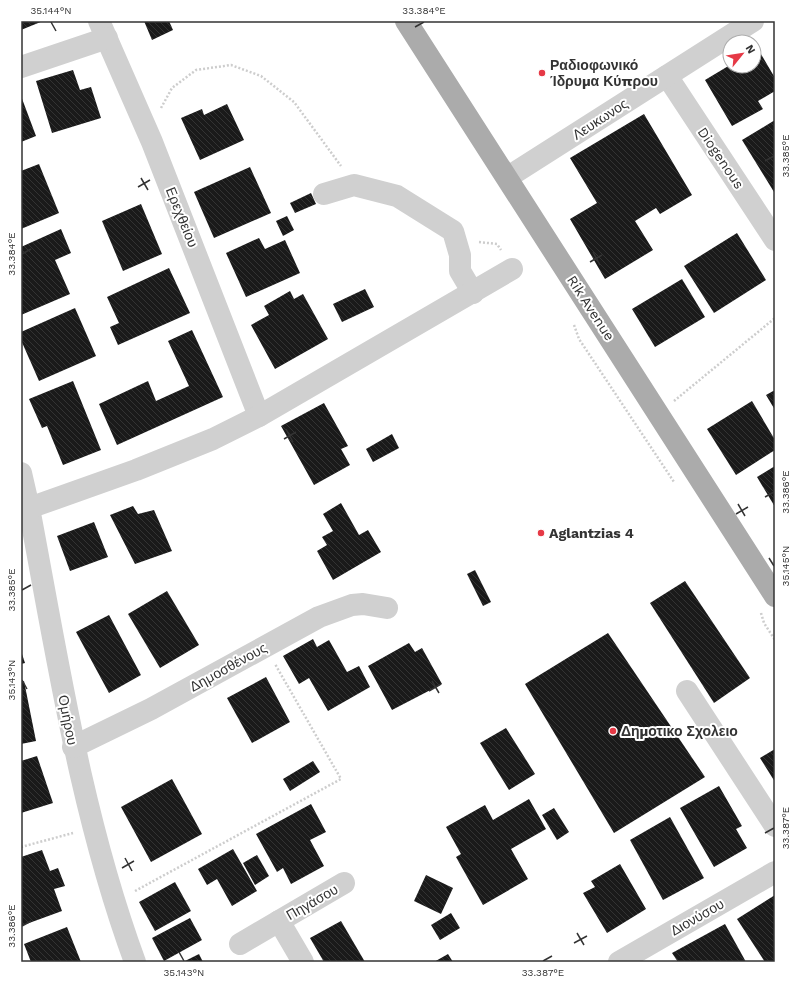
<svg xmlns="http://www.w3.org/2000/svg" width="796" height="983" viewBox="0 0 796 983" font-family="'Work Sans',sans-serif">
	<style>
		.building { fill: url(#building-back-hatch) }
		.lines { fill: none; stroke-linecap: round; stroke-linejoin: round }
		.path { stroke: #cdcdcd; stroke-width: 2.5; stroke-dasharray: 2 2; stroke-linecap: butt }
		.minor { stroke: #d0d0d0; stroke-width: 22 }
		.major { stroke: #ababab; stroke-width: 22 }
		.ticks { fill: none; stroke: #333; stroke-width: 1.5 }
		.poi-dot { fill: #e63946; stroke: #fff; stroke-width: 1.5 }
		.labels { text-anchor: middle; dominant-baseline: central; stroke-width: 4; stroke-linejoin: round; paint-order: stroke }
		.poi-label { font-size: 14px; font-weight: bold; fill: #333; stroke: #fff; text-anchor: start }
		.street-label { font-size: 14px; fill: #333; stroke: #fff }
		.neatline { fill: none; stroke: #333; stroke-width: 1.5 }
		.ticks-label { font-size: 10px; text-anchor: middle; fill: #333 }
	</style>
	<defs>
		<pattern id="building-back-hatch" width="6" height="6" patternUnits="userSpaceOnUse"><rect width="6" height="6" fill="#1a1a1a"/><path d="M-1 5l2 2M0 0l6 6M5-1l2 2" fill="none" stroke="#333"/></pattern>
	</defs>
	<rect width="100%" height="100%" fill="#fff"/>
	<g class="building">
		<polygon points="21,21 43,21 21,30"/>
		<polygon points="144,21 169,21 173,30 152,40"/>
		<polygon points="758,49 775,78 775,91 758,101 763,109 732,126 705,80 730,65 754,66 754,51"/>
		<polygon points="73,70 80,90 91,87 101,118 52,133 36,81"/>
		<polygon points="21,96 36,136 21,142"/>
		<polygon points="227,104 244,140 200,160 181,118 202,109 204,115"/>
		<polygon points="644,114 692,195 660,214 656,208 635,221 653,250 605,279 570,219 597,203 570,158"/>
		<polygon points="775,120 775,191 774,192 742,140"/>
		<polygon points="39,164 59,213 21,229 21,171"/>
		<polygon points="250,167 271,213 214,238 194,192"/>
		<polygon points="311,193 316,204 295,213 290,203"/>
		<polygon points="141,204 162,254 123,271 102,221"/>
		<polygon points="287,216 294,230 283,236 276,221"/>
		<polygon points="61,229 71,253 55,260 70,294 21,315 21,247"/>
		<polygon points="737,233 766,280 714,313 684,266"/>
		<polygon points="259,238 265,249 285,240 300,273 246,297 226,253"/>
		<polygon points="169,268 190,313 118,345 110,327 119,323 107,297"/>
		<polygon points="682,279 705,317 655,347 632,309"/>
		<polygon points="365,289 374,307 342,322 333,304"/>
		<polygon points="290,291 294,299 303,294 328,339 275,369 251,325 269,315 264,306"/>
		<polygon points="75,308 96,356 39,381 21,340 21,332"/>
		<polygon points="192,330 223,397 117,445 99,404 148,381 156,401 189,386 168,341"/>
		<polygon points="73,381 101,450 63,465 47,426 42,428 29,399"/>
		<polygon points="775,390 775,410 766,395"/>
		<polygon points="752,401 775,440 775,450 736,475 707,429"/>
		<polygon points="324,403 348,446 341,449 350,465 314,485 281,426"/>
		<polygon points="392,434 399,448 373,462 366,449"/>
		<polygon points="775,466 775,507 757,477"/>
		<polygon points="341,503 359,535 368,530 381,552 333,580 317,551 327,545 322,537 333,531 323,514"/>
		<polygon points="133,506 138,514 154,510 172,551 135,564 110,515"/>
		<polygon points="94,522 108,557 70,571 57,536"/>
		<polygon points="475,570 491,602 483,606 467,574"/>
		<polygon points="685,581 750,678 714,703 650,603"/>
		<polygon points="167,591 199,645 160,668 128,614"/>
		<polygon points="109,615 141,675 109,693 76,632"/>
		<polygon points="608,633 705,777 614,833 525,684"/>
		<polygon points="313,639 317,647 329,640 347,672 359,666 370,687 328,711 309,678 299,684 283,656"/>
		<polygon points="409,643 415,652 422,648 442,684 392,710 368,666"/>
		<polygon points="21,651 25,663 21,664"/>
		<polygon points="266,677 290,722 252,743 227,698"/>
		<polygon points="24,681 36,741 21,744 21,682"/>
		<polygon points="506,728 535,774 509,790 480,743"/>
		<polygon points="775,749 775,782 760,758"/>
		<polygon points="37,756 53,803 21,813 21,761"/>
		<polygon points="313,761 320,772 290,791 283,779"/>
		<polygon points="172,779 202,834 151,862 121,807"/>
		<polygon points="719,786 742,826 736,829 747,848 714,867 680,808"/>
		<polygon points="529,799 546,829 511,849 528,879 483,905 456,857 461,854 446,827 485,805 493,820"/>
		<polygon points="311,804 326,832 310,840 324,866 291,884 283,868 277,872 256,834"/>
		<polygon points="554,808 569,832 557,840 542,815"/>
		<polygon points="670,817 704,878 663,900 630,840"/>
		<polygon points="233,849 257,891 232,906 217,879 207,885 198,869"/>
		<polygon points="42,850 50,871 58,868 65,886 54,889 62,911 21,926 21,857"/>
		<polygon points="257,855 269,876 255,885 243,863"/>
		<polygon points="620,864 646,909 607,933 583,893 595,887 591,881"/>
		<polygon points="426,875 453,888 441,914 414,901"/>
		<polygon points="175,882 191,911 155,931 139,902"/>
		<polygon points="775,895 775,962 765,962 737,919"/>
		<polygon points="451,913 460,928 440,940 431,925"/>
		<polygon points="190,918 202,940 164,961 152,938"/>
		<polygon points="341,921 365,962 324,962 310,938"/>
		<polygon points="725,924 746,962 678,962 672,953"/>
		<polygon points="67,927 81,962 31,962 24,944"/>
		<polygon points="199,954 203,962 183,962"/>
		<polygon points="448,954 453,962 434,962"/>
	</g>
	<g class="lines">
		<g class="path">
			<polyline points="161,108 172,88 196,70 231,65 261,76 294,102 341,166"/>
			<polyline points="479,242 497,244 501,250"/>
			<polyline points="574,325 579,339 674,482"/>
			<polyline points="674,401 775,318"/>
			<polyline points="761,613 764,623 775,640"/>
			<polyline points="21,847 73,833"/>
			<polyline points="135,891 341,779 275,664"/>
		</g>
		<g class="minor">
			<polyline points="99,21 152,142 259,416"/>
			<polyline points="21,67 107,38"/>
			<polyline points="667,76 775,240"/>
			<polyline points="508,177 753,21"/>
			<polyline points="324,194 354,185 397,196 453,231 460,255 460,271 473,293"/>
			<path d="M21,473L29,508C58,661 81,815 135,962"/>
			<polyline points="29,508 136,470 213,439 259,416 512,269"/>
			<polyline points="687,691 775,826"/>
			<polyline points="73,747 151,709 319,617 352,605 363,604 387,608"/>
			<polyline points="279,921 303,962"/>
			<polyline points="240,944 344,883"/>
			<polyline points="619,962 775,872"/>
		</g>
		<polyline class="major" points="406,21 775,596"/>
	</g>
	<path class="ticks" d="M51,22L56,31M415,27L424,22M765,161L774,156M141,178L148,190M138,187L150,180M593,252L600,265M22,254L31,249M590,262L602,255M286,429L293,442M284,439L296,432M765,497L774,492M738,504L745,516M736,514L748,507M769,558L774,566M22,590L31,585M22,680L27,689M432,681L439,693M429,691L441,684M765,833L774,828M125,858L132,871M122,868L134,861M22,926L31,921M577,933L584,945M574,943L587,936M179,952L184,961M543,961L552,956"/>
	<g class="poi-dot">
		<circle cx="542" cy="73" r="4"/>
		<circle cx="541" cy="533" r="4"/>
		<circle cx="613" cy="731" r="4"/>
	</g>
	<g class="labels">
		<g class="poi-label">
			<text x="550" y="65">Ραδιοφωνικό<tspan x="550" dy="16">Ίδρυμα Κύπρου</tspan></text>
			<text x="549" y="533">Aglantzias 4</text>
			<text x="621" y="731">Δημοτικο Σχολειο</text>
		</g>
		<g class="street-label">
			<text transform="translate(600 119) rotate(-33)">Λευκωνος</text>
			<text transform="translate(721 158) rotate(56)">Diogenous</text>
			<text transform="translate(182 217) rotate(68)">Ερεχθείου</text>
			<text transform="translate(591 308) rotate(57)">Rik Avenue</text>
			<text transform="translate(228 667) rotate(-29)">Δημοσθένους</text>
			<text transform="translate(68 720) rotate(79)">Ομήρου</text>
			<text transform="translate(312 902) rotate(-30)">Πηγάσου</text>
			<text transform="translate(697 917) rotate(-30)">Διονύσου</text>
		</g>
	</g>
	<rect width="796" height="983" fill="none" stroke="#ffffff" stroke-width="44"/>
	<g transform="translate(742 54) rotate(60)"><circle r="19" fill="#ffffff" stroke="#adadad"/>
	<path d="M0-3L7 15L0 10L-7 15Z" fill="#e63946"/>
	<text y="-6" font-size="11" font-weight="bold" text-anchor="middle" fill="#333333">N</text>
	</g>
	<rect x="22" y="22" width="752" height="939" class="neatline"/>
	<g class="ticks-label">
		<text x="51" y="14">35.144°N</text>
		<text x="424" y="14">33.384°E</text>
		<text transform="translate(785 156) rotate(-90)" y="4">33.385°E</text>
		<text transform="translate(11 254) rotate(-90)" y="4">33.384°E</text>
		<text transform="translate(785 492) rotate(-90)" y="4">33.386°E</text>
		<text transform="translate(785 566) rotate(-90)" y="4">35.145°N</text>
		<text transform="translate(11 590) rotate(-90)" y="4">33.385°E</text>
		<text transform="translate(11 680) rotate(-90)" y="4">35.143°N</text>
		<text transform="translate(785 828) rotate(-90)" y="4">33.387°E</text>
		<text transform="translate(11 926) rotate(-90)" y="4">33.386°E</text>
		<text x="184" y="976">35.143°N</text>
		<text x="543" y="976">33.387°E</text>
	</g>
</svg>
